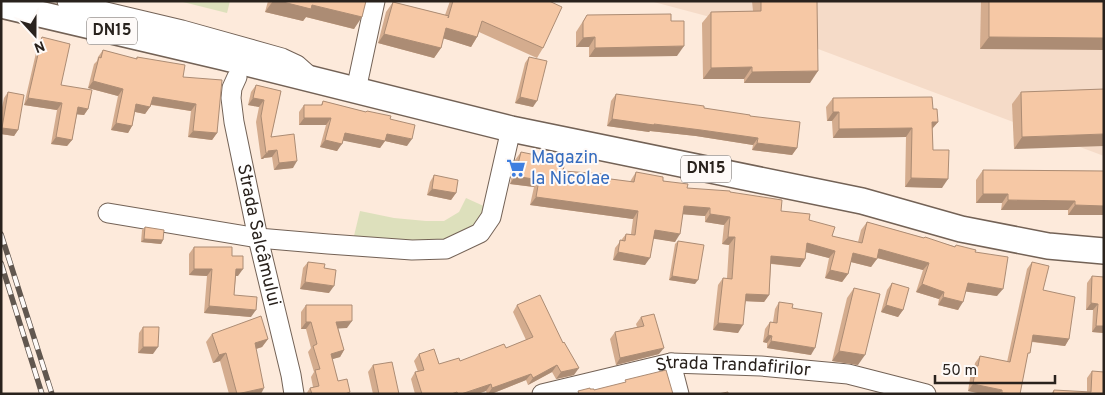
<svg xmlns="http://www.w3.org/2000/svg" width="1105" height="395" viewBox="0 0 1105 395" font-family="Overpass,sans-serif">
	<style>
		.built { fill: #f5dbc8 }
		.green { fill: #dde0bc }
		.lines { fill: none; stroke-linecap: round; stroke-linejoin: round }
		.minor-casing { stroke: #736256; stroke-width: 21 }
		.major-casing { stroke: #736256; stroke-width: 28 }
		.minor { stroke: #fff; stroke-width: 19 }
		.major { stroke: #fff; stroke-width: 25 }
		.rail-casing { stroke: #61574f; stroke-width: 5.5 }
		.rail { stroke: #fefaf8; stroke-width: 4; stroke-dasharray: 11; stroke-linecap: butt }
		.wall { fill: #d4ac8e }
		.shaded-wall { fill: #ac8c74 }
		.building { fill: #f6c8a5; stroke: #ac8c74 }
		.labels { text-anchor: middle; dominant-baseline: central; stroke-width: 4; stroke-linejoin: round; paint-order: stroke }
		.shield { fill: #fefaf8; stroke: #69635f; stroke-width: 1 }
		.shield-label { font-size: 16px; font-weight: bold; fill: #29221d }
		.shop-label { font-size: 18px; fill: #366cbe; stroke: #fefaf8; text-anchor: start }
		.street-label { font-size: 18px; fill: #29221d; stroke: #fefaf8 }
	</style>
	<rect width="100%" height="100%" fill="#fdeadb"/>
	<polygon class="built" points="650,1 1104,1 1104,156 786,37"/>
	<g class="green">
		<polygon points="179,1 230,1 227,13"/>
		<polygon points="466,198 488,208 473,232 450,242 353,240 360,211 394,218 426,221 444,221 459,212"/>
	</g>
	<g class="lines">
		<g class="minor-casing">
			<g id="minor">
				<polyline points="67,1 106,12 182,30 282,58 297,65 306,73"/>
				<path id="s1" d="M237,77L232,88L231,98L234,122L258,238L291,375L294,394"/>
				<polyline points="356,90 375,1"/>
				<polyline points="108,213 258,238 328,244 412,250 446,249 480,233 491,217 511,129"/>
				<polyline points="671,363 679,394"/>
				<path id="s2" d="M542,394L671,363L761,366L848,374L926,394"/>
			</g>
		</g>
		<g class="major-casing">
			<polyline id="major" points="1,5 223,57 511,129 862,201 961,229 1048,246 1104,251"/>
		</g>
		<use href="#minor" class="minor"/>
		<use href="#major" class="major"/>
		<g class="rail-casing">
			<g id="rail">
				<polyline points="1,234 52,394"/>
				<polyline points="1,263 42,394"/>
			</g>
		</g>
		<use href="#rail" class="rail"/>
	</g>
	<g class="wall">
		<polygon points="268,1 366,1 354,29 306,17 303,21 265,12"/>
		<polygon points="450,1 549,1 543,48 537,58 479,32 477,37 471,47 443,38 441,48 434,58 378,43 386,12 393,2 445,15"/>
		<polygon points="752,1 778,1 810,83 744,83 744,79 703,79 702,23 711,12 753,11"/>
		<polygon points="981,1 1104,1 980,49"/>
		<polygon points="587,15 671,21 677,56 589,57 589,47 576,47 576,32"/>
		<polygon points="42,37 61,85 88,109 84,115 77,114 72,140 67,146 51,144 57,110 24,105 38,44"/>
		<polygon points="103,50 136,59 137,57 183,77 217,133 212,140 188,137 191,111 151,105 145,114 135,112 132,126 128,133 111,130 118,96 88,88 94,64 97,61 98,57"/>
		<polygon points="529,57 533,107 515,103 525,63"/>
		<polygon points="256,85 281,91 271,137 293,168 274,170 272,157 264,158 263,159 261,159 256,122 259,107 248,105 251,92"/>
		<polygon points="1104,89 1014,149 1012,104 1021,92"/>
		<polygon points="8,92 18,130 14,136 1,134 1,112 4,98"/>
		<polygon points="616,94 704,108 750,116 797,148 792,155 752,150 753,145 696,136 650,131 649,132 607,126 611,101"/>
		<polygon points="833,98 933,109 938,122 932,129 933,150 942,188 905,187 906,137 833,138 832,121 827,121 826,107"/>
		<polygon points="323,101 366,112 367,111 390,119 407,146 385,141 380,148 343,140 337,151 320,147 326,125 299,125 299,112 304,105 321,105"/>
		<polygon points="521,152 563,171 630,182 631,180 636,172 687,188 730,192 781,211 809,220 832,236 858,242 861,230 867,222 975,252 997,296 966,291 958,310 938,305 939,299 916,292 923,270 877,258 871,267 851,262 848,274 842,282 825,278 829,258 806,252 805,259 800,267 771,264 769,295 764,302 746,301 738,333 713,330 718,285 723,278 727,278 729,245 722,244 724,225 705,222 705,216 683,214 675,242 653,238 645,265 613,260 615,248 626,234 631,234 633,219 530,205 534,187 510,184 515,160"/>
		<polygon points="983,170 1104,171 1104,215 1068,215 1068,210 1001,210 1002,203 976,203 976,180"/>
		<polygon points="434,175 456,193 451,200 427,195 430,182"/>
		<polygon points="145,227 163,240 161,244 141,242 142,230"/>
		<polygon points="678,241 695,284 669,280 675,244"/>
		<polygon points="194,247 232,256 238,276 236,276 234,295 251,317 204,313 207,276 189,275 189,254"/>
		<polygon points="308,262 324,268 329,293 300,289 303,268"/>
		<polygon points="1032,262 1043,290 1069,339 1065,346 1032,342 1027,357 1020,394 983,394 968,391 971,372 974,368 975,363 980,356 1007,362 1027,269"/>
		<polygon points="1092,276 1104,333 1092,332 1093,310 1086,310 1087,283"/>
		<polygon points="892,283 903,310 898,317 881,312 887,290"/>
		<polygon points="854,288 858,365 832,361 847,298"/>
		<polygon points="779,302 792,308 811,355 767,348 767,343 763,342 765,329 770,322 773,322 775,309"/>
		<polygon points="306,305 347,328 338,328 344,350 340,357 332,359 338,381 349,394 306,394 310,388 313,387 311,377 314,372 308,352 311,348 306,329 301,329 301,312"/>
		<polygon points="517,305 574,375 556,379 552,372 528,385 526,380 491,394 487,394 486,391 477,394 415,394 411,379 415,372 418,372 414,361 419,354 439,364 460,361 506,348 526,340 513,312"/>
		<polygon points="641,317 659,354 616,365 610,339 615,332 637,327 636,324"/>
		<polygon points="143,327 153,354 138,353 139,333"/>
		<polygon points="212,334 268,339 262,347 256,349 261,394 229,394 220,361 213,363 206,342"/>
		<polygon points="373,365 399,394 373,394 368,372"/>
		<polygon points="1092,371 1104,394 1051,394 1054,390 1087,392 1087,378"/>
	</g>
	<g class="shaded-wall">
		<polygon points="273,1 312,5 362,17 354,29 306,17 303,21 265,12"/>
		<polygon points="446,28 477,37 471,47 439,37"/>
		<polygon points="384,34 441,48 434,58 378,43"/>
		<polygon points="595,37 589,47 576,47 583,38"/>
		<polygon points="989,37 1104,38 1104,50 980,49"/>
		<polygon points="684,46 677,56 589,57 595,48"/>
		<polygon points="752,67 744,79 703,79 711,68"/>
		<polygon points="818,71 810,83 744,83 752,72"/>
		<polygon points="93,81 123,89 118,96 88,88"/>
		<polygon points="153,97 196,104 191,111 148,104"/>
		<polygon points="520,97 537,101 533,107 515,103"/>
		<polygon points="28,98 62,103 57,110 24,105"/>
		<polygon points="253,98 264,100 259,107 248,105"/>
		<polygon points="136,104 150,107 145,114 131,111"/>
		<polygon points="78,107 88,109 84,115 73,114"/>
		<polygon points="833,112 839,112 832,121 827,121"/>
		<polygon points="304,118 331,118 326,125 299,125"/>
		<polygon points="612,119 701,130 758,138 753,145 696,136 650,131 649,132 607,126"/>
		<polygon points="932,122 938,122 931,130"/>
		<polygon points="116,123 132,126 128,133 111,130"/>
		<polygon points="2,128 18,130 14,136 1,134"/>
		<polygon points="912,128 906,137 833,138 839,129"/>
		<polygon points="193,131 217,133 212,140 188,137"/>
		<polygon points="345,133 387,134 412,139 407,146 385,141 380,148 340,140"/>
		<polygon points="1104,134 1104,146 1014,149 1022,137"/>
		<polygon points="56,137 72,140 67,146 51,144"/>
		<polygon points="325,140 342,144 337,151 320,147"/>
		<polygon points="757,143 797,148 792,155 752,150"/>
		<polygon points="277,150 272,157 264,158 263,159 261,159 268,151"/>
		<polygon points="297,161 293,168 274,170 279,163"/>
		<polygon points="515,176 539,180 534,187 510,184"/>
		<polygon points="911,178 948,179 942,188 905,187"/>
		<polygon points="432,189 456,193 451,200 427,195"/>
		<polygon points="983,194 1008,194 1002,203 976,203"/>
		<polygon points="536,197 638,211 633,219 530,205"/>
		<polygon points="1008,200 1075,201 1068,210 1001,210"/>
		<polygon points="1075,205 1104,206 1104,215 1068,215"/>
		<polygon points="684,206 710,208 705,216 679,214"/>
		<polygon points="710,214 730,217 724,225 705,222"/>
		<polygon points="655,230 680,234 675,242 649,238"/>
		<polygon points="728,237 735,237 729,245 722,244"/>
		<polygon points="144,239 163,240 161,244 141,242"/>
		<polygon points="807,243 835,251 829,258 801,251"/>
		<polygon points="879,249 929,263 923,270 874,257"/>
		<polygon points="618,252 650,258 645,265 613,260"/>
		<polygon points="853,253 877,259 871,267 847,261"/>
		<polygon points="771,256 805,259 800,267 766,263"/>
		<polygon points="194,269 212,269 207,276 189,275"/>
		<polygon points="236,269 243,269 238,276 232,276"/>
		<polygon points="830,270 848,274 842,282 825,278"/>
		<polygon points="672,276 698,280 695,284 669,280"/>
		<polygon points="305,282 334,286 329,293 300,289"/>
		<polygon points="968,283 1003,289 997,296 962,291"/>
		<polygon points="922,284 944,292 939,299 916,292"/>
		<polygon points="746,294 769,295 764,302 741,301"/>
		<polygon points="943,297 963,302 958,310 938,305"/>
		<polygon points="1091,303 1098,304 1093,310 1086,310"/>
		<polygon points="886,305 903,310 898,317 881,312"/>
		<polygon points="209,306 256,310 251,317 204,313"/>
		<polygon points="352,321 347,328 331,329 336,322"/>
		<polygon points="306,322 311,322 306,329 301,329"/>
		<polygon points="718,323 743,325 738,333 713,330"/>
		<polygon points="1096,326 1104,326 1104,333 1092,332"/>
		<polygon points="768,335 772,336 767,343 763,342"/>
		<polygon points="1033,335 1069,339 1065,346 1028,341"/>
		<polygon points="268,339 262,347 249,351 255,343"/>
		<polygon points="771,341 815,348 811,355 767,348"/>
		<polygon points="143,347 158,347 153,354 138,353"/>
		<polygon points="664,348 659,354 616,365 620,358"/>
		<polygon points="344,350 340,357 326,361 331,354"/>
		<polygon points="839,351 865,355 858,365 832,361"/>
		<polygon points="226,353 220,361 213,363 219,355"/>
		<polygon points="557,365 552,372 528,385 533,378"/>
		<polygon points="579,368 574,375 556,379 561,372"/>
		<polygon points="531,374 526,380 491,394 488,394 492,388"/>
		<polygon points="491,384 486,391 477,394 461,394"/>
		<polygon points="973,384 1002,390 999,394 983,394 968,391"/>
		<polygon points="264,388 261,394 238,394"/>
	</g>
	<g class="building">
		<polygon points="279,1 366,1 362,17 312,5 311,9"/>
		<polygon points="453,1 549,1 562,7 543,48 482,21 477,37 446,28 441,48 384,34 393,2 449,16 448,18"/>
		<polygon points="761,1 817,1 818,71 752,72 752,67 711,68 711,12 761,11"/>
		<polygon points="989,1 1104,1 1104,38 989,37"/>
		<polygon points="671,14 671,21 684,21 684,46 595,48 595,37 583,38 583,22 587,15"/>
		<polygon points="42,37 70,44 61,85 92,90 88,109 78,107 72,140 56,137 62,103 28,98"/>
		<polygon points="103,50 137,59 137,57 185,65 183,77 222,80 217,133 193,131 196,104 153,97 150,107 136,104 132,126 116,123 123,89 93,81 99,57 101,58"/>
		<polygon points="529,57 547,61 537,101 520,97"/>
		<polygon points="256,85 281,91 271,137 294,134 297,161 279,163 277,150 268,151 268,153 266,153 261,116 264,100 253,98"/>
		<polygon points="1104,89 1104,134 1022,137 1021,92"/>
		<polygon points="8,92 24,95 18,130 2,128"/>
		<polygon points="616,94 704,106 704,108 750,115 750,116 800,122 797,148 757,143 758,138 701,130 654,124 654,125 612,119"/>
		<polygon points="932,97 933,109 937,109 938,122 932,122 933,150 949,150 948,179 911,178 912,128 839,129 839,112 833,112 833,98"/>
		<polygon points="323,101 366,112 367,111 391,116 390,119 415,125 412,139 387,134 385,141 345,133 342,144 325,140 331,118 304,118 304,105 322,105"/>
		<polygon points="521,152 565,161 563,171 603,174 603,178 634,182 636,172 663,177 663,181 688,184 687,188 730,191 730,192 782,200 781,211 810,214 809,220 835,227 832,236 862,243 867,222 924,238 925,237 955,247 956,245 976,250 975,252 1008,257 1003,289 968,283 963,302 943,297 944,292 922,284 929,263 879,249 877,259 853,253 848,274 830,270 835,251 807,243 805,259 771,256 769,295 746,294 743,325 718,323 723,278 732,279 735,237 728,237 730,217 710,214 710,208 684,206 680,234 655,230 650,258 618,252 620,240 625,241 626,234 635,235 638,211 536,197 539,180 515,176"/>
		<polygon points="983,170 1104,171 1104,206 1075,205 1075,201 1008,200 1008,194 983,194"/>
		<polygon points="434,175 458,180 456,193 432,189"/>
		<polygon points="145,227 164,230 163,240 144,239"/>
		<polygon points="678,241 704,245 698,280 672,276"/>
		<polygon points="194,247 232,247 232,256 243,256 243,269 236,269 234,295 257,297 256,310 209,306 212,269 194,269"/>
		<polygon points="308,262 325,264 324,268 336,270 334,286 305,282"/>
		<polygon points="1032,262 1049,266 1043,290 1075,297 1069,339 1033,335 1030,353 1028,353 1020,394 1002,393 1002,390 973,384 976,366 978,366 980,356 1010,362"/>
		<polygon points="1092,276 1104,277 1104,326 1096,326 1098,304 1091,303"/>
		<polygon points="892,283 909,288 903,310 886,305"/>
		<polygon points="854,288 880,294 865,355 839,351"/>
		<polygon points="540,295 563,343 564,342 579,368 561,372 557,365 533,378 531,374 492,388 491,384 461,394 458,394 457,392 451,394 422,394 415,372 424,370 419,354 434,349 439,364 459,358 460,361 504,344 506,348 533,337 517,305"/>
		<polygon points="779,302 793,304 792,308 822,313 815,348 771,341 772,336 768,335 770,322 777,323"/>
		<polygon points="306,305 352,305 352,321 336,322 344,350 331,354 338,381 347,379 350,392 345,394 312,394 310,388 319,386 315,370 320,369 313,346 317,344 311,322 306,322"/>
		<polygon points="654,314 664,348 620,358 615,332 644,326 641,317"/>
		<polygon points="261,316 268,339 255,343 264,388 237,394 226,353 219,355 212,334"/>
		<polygon points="143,327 159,327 158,347 143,347"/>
		<polygon points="392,362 399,394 379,394 373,365"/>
		<polygon points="666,370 673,394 579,394 578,391 590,388 590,389 594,389 594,390 626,382 625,380"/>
		<polygon points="1092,371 1104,372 1104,394 1053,394 1054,390 1091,392"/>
		<polygon points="728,392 728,394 718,394"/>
	</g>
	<defs>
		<g id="supermarket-bare" transform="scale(1.5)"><path d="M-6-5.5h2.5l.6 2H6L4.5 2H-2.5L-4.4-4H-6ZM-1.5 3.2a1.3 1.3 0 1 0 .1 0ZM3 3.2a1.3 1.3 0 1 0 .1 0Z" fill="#3f7fe0" stroke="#fefaf8" stroke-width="2.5" paint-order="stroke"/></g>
	</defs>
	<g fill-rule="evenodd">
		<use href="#supermarket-bare" x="516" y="168"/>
	</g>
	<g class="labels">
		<g class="shield">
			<rect x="87" y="17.5" width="50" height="27" rx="4"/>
			<rect x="681" y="155.5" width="50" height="27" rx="4"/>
		</g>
		<g class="shield-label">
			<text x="112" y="31">DN15</text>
			<text x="706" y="169">DN15</text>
		</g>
		<g class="shop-label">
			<text x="531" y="158">Magazin<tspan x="531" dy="21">la Nicolae</tspan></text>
		</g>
		<g class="street-label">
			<text stroke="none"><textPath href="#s1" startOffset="162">Strada Salcâmului</textPath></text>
			<text stroke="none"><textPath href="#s2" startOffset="195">Strada Trandafirilor</textPath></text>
		</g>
	</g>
	<rect width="1105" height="395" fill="none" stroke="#29221d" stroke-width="5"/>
	<g transform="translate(35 35) rotate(159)" stroke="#fefaf8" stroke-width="4" paint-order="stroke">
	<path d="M0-4L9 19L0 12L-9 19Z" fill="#29221d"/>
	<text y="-8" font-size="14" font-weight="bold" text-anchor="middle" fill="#29221d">N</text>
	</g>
	<path d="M935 375v8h120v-8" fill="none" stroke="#29221d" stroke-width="2.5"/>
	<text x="942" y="375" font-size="15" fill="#29221d" stroke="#fefaf8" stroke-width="4" paint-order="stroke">50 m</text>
</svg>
